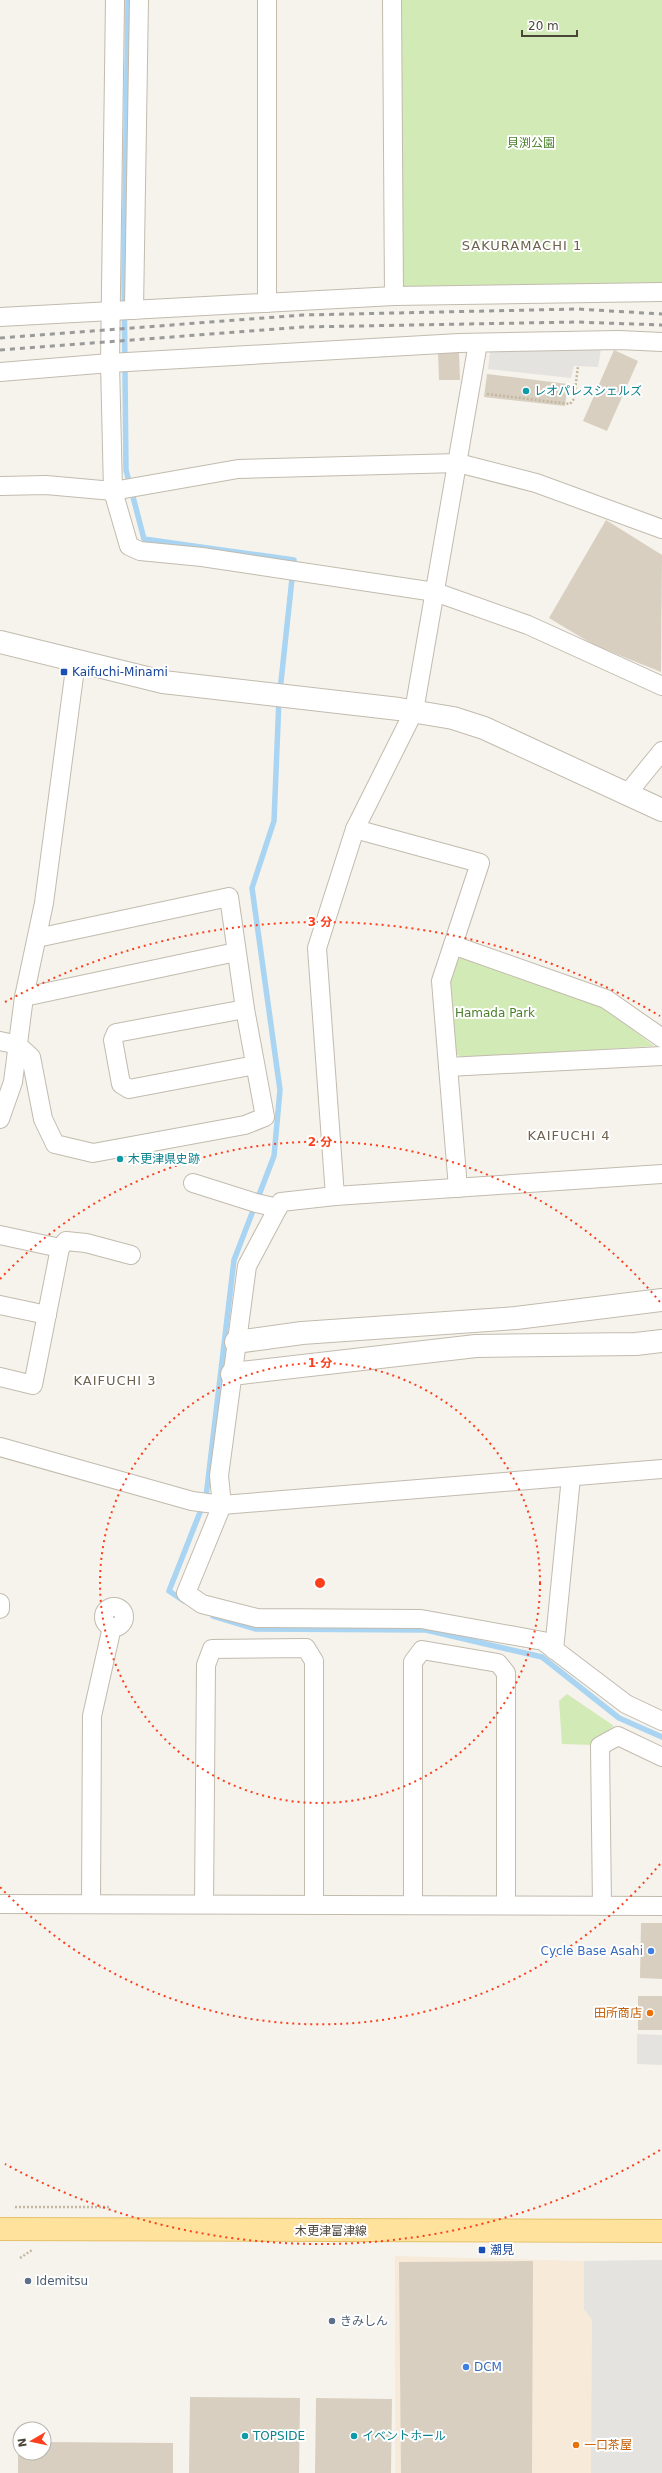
<svg xmlns="http://www.w3.org/2000/svg" width="662" height="2473" viewBox="0 0 662 2473" font-family="'DejaVu Sans','Noto Sans JP',sans-serif">
	<style>
		.commercial { fill: #f7ead8 }
		.green { fill: #d2eab5 }
		.parking { fill: #e5e3e0 }
		.lines { fill: none; stroke-linecap: round; stroke-linejoin: round }
		.stream { stroke: #a9d4f2; stroke-width: 5.5 }
		.building { fill: #d8cfc1 }
		.minor-casing { stroke: #c2bbae; stroke-width: 20 }
		.tertiary-casing { stroke: #c2bbae; stroke-width: 24 }
		.primary-casing { stroke: #e6c16a; stroke-width: 24 }
		.path { stroke: #c4b79f; stroke-width: 2.5; stroke-dasharray: 2 2; stroke-linecap: butt }
		.minor { stroke: #fff; stroke-width: 18 }
		.tertiary { stroke: #fff; stroke-width: 22 }
		.primary { stroke: #ffe39c; stroke-width: 22 }
		.rail { stroke: #9a9a9a; stroke-width: 3; stroke-dasharray: 5 5; stroke-linecap: butt }
		.ring { fill: none; stroke: #fc3f1d; stroke-width: 2; stroke-dasharray: 2 4 }
		.culture-dot { fill: #0f9aa8; stroke: #fff; stroke-width: 1.5 }
		.transit-dot { fill: #1a4fb4; stroke: #fff; stroke-width: 1.5 }
		.shop-dot { fill: #3f7fe0; stroke: #fff; stroke-width: 1.5 }
		.food-dot { fill: #e8710a; stroke: #fff; stroke-width: 1.5 }
		.service-dot { fill: #5c6f8a; stroke: #fff; stroke-width: 1.5 }
		.labels { text-anchor: middle; dominant-baseline: central; stroke-width: 4; stroke-linejoin: round; paint-order: stroke }
		.park-label { font-size: 12px; fill: #4a7f2a; stroke: #fff }
		.culture-label { font-size: 12px; fill: #0d838f; stroke: #fff; text-anchor: start }
		.transit-label { font-size: 12px; fill: #164399; stroke: #fff; text-anchor: start }
		.shop-label { font-size: 12px; fill: #366cbe; stroke: #fff; text-anchor: end }
		.food-label { font-size: 12px; fill: #c56008; stroke: #fff; text-anchor: end }
		.street-label { font-size: 12px; fill: #4b4439; stroke: #fff }
		.service-label { font-size: 12px; fill: #4e5e75; stroke: #fff; text-anchor: start }
		.neighbourhood-label { font-size: 13px; letter-spacing: 1px; fill: #6e6250; stroke: #fff }
		.centre { fill: #fc3f1d; stroke: #fff; stroke-width: 2 }
		.ring-label { font-size: 12px; text-anchor: middle; font-weight: bold; fill: #fc3f1d; stroke: #fff; stroke-width: 4; stroke-linejoin: round; paint-order: stroke }
	</style>
	<rect width="100%" height="100%" fill="#f6f3ec"/>
	<polygon class="commercial" points="395,2256 584,2261 662,2260 662,2473 395,2473"/>
	<g class="green">
		<polygon points="400,0 662,0 662,287 400,292"/>
		<polygon points="464,956 606,1009 654,1046 463,1058 456,1054 448,984 456,960"/>
		<polygon points="567,1694 614,1726 598,1737 593,1745 562,1744 559,1701"/>
	</g>
	<g class="parking">
		<polygon points="601,349 598,367 574,366 571,378 488,369 490,352"/>
		<polygon points="637,2034 662,2035 662,2065 637,2064"/>
		<polygon points="662,2260 662,2473 591,2473 592,2320 584,2309 584,2261"/>
	</g>
	<g class="lines">
		<g class="stream">
			<polyline points="128,0 124,273 126,470 144,539 294,560 280,691"/>
			<polyline points="184,1601 169,1591 206,1497 234,1260 274,1156 280,1090 252,888 274,821 279,699"/>
			<polyline points="213,1616 256,1629 426,1630 542,1657 619,1718 662,1737"/>
		</g>
	</g>
	<g class="building">
		<polygon points="614,350 638,361 607,431 583,421"/>
		<polygon points="438,353 459,353 460,380 439,380"/>
		<polygon points="487,374 568,384 565,406 484,397"/>
		<polygon points="606,520 662,555 661,672 594,645 549,618"/>
		<polygon points="641,1923 662,1923 662,1979 640,1978"/>
		<rect x="638" y="1996" width="24" height="34"/>
		<polygon points="533,2261 532,2473 401,2473 399,2262"/>
		<polygon points="190,2397 300,2398 299,2473 189,2473"/>
		<polygon points="316,2398 392,2399 391,2473 315,2473"/>
		<polygon points="18,2442 20,2442 20,2453 44,2453 44,2442 173,2443 173,2473 18,2473"/>
	</g>
	<g class="lines">
		<g class="minor-casing">
			<g id="minor">
				<polyline points="115,0 110,363 113,491 129,546 140,551 202,557 435,592 528,625 662,686"/>
				<polyline points="267,0 267,303"/>
				<polyline points="392,0 394,296"/>
				<polyline points="134,310 139,0"/>
				<polyline points="0,317 394,296 662,292"/>
				<polyline points="0,372 110,363 459,343 619,340 662,342"/>
				<polyline points="0,486 46,485 113,491 238,469 458,463 536,483 662,529"/>
				<polyline points="627,794 662,751"/>
				<polyline points="355,829 480,863 441,981 458,1188"/>
				<polyline points="453,945 606,999 662,1038"/>
				<polyline points="24,997 236,952"/>
				<polyline points="245,1009 116,1033 113,1040 121,1084 129,1089 255,1065"/>
				<polyline points="0,1041 18,1045 31,1057 43,1119 55,1144 93,1153 245,1125 265,1117 245,1009 229,897 37,938"/>
				<polyline points="448,1067 662,1056"/>
				<polyline points="0,1119 13,1082 24,997 44,903 76,661"/>
				<polyline points="662,1174 335,1196 281,1202 247,1266 219,1476 222,1505 186,1593 202,1604 257,1618 421,1619 543,1641 626,1704 662,1721"/>
				<polyline points="193,1183 256,1203 278,1208"/>
				<polyline points="335,1196 317,948 355,829 414,711 478,343"/>
				<polyline points="0,1235 60,1248"/>
				<polyline points="0,1305 47,1315"/>
				<polyline points="0,1377 33,1385 60,1248 66,1241 86,1243 131,1255"/>
				<polyline points="0,1447 192,1501 222,1505 662,1469"/>
				<polyline points="0,1603 0,1609"/>
				<circle cx="114" cy="1617" r="10"/>
				<polyline points="554,1650 571,1477"/>
				<polyline points="0,1904 662,1906"/>
				<polyline points="91,1904 92,1716 112,1627"/>
				<polyline points="204,1904 206,1665 212,1649 306,1648 314,1661 314,1905"/>
				<polyline points="413,1905 413,1662 422,1650 498,1663 506,1673 506,1904"/>
				<polyline points="602,1906 600,1746 618,1736 662,1757"/>
			</g>
		</g>
		<g class="tertiary-casing">
			<g id="tertiary">
				<polyline points="0,642 163,682 399,709 453,718 484,728 662,810"/>
				<polyline points="236,1342 302,1333 516,1318 662,1300"/>
				<polyline points="232,1374 476,1346 636,1344 662,1341"/>
			</g>
		</g>
		<g class="primary-casing">
			<polyline id="primary" points="0,2229 662,2231"/>
		</g>
		<g class="path">
			<polyline points="487,394 570,404 574,399 578,366"/>
			<polyline points="15,2207 109,2207"/>
			<polyline points="20,2258 32,2250"/>
		</g>
		<use href="#minor" class="minor"/>
		<use href="#tertiary" class="tertiary"/>
		<use href="#primary" class="primary"/>
		<g class="rail">
			<polyline points="0,338 303,315 577,309 662,314"/>
			<polyline points="0,350 303,327 576,322 662,325"/>
		</g>
	</g>
	<g class="ring">
		<circle cx="320" cy="1583" r="220"/>
		<path d="M660 1864A441 441 0 0 1 0 1887M0 1279A441 441 0 0 1 660 1302"/>
		<path d="M660 2150A661 661 0 0 1 5 2164M5 1002A661 661 0 0 1 660 1016"/>
	</g>
	<g class="culture-dot">
		<circle cx="526" cy="391" r="4"/>
		<circle cx="120" cy="1159" r="4"/>
		<circle cx="245" cy="2436" r="4"/>
		<circle cx="354" cy="2436" r="4"/>
	</g>
	<g class="transit-dot">
		<rect x="60" y="668" width="8" height="8" rx="2"/>
		<rect x="478" y="2246" width="8" height="8" rx="2"/>
	</g>
	<g class="shop-dot">
		<circle cx="651" cy="1951" r="4"/>
		<circle cx="466" cy="2367" r="4"/>
	</g>
	<g class="food-dot">
		<circle cx="650" cy="2013" r="4"/>
		<circle cx="576" cy="2445" r="4"/>
	</g>
	<g class="service-dot">
		<circle cx="28" cy="2281" r="4"/>
		<circle cx="332" cy="2321" r="4"/>
	</g>
	<g class="labels">
		<g class="park-label">
			<text x="531" y="143">貝渕公園</text>
			<text x="495" y="1013">Hamada Park</text>
		</g>
		<g class="culture-label">
			<text x="534" y="391">レオパレスシェルズ</text>
			<text x="128" y="1159">木更津県史跡</text>
			<text x="253" y="2436">TOPSIDE</text>
			<text x="362" y="2436">イベントホール</text>
		</g>
		<g class="transit-label">
			<text x="72" y="672">Kaifuchi-Minami</text>
			<text x="490" y="2250">潮見</text>
		</g>
		<g class="shop-label">
			<text x="643" y="1951">Cycle Base Asahi</text>
			<text x="474" y="2367" text-anchor="start">DCM</text>
		</g>
		<g class="food-label">
			<text x="642" y="2013">田所商店</text>
			<text x="584" y="2445" text-anchor="start">一口茶屋</text>
		</g>
		<g class="street-label">
			<text x="331" y="2231">木更津富津線</text>
		</g>
		<g class="service-label">
			<text x="36" y="2281">Idemitsu</text>
			<text x="340" y="2321">きみしん</text>
		</g>
		<g class="neighbourhood-label">
			<text x="522" y="245">SAKURAMACHI 1</text>
			<text x="569" y="1135">KAIFUCHI 4</text>
			<text x="115" y="1380">KAIFUCHI 3</text>
		</g>
	</g>
	<circle cx="320" cy="1583" r="6" class="centre"/>
	<g class="ring-label">
		<text x="320" y="926">3 分</text>
		<text x="320" y="1146">2 分</text>
		<text x="320" y="1367">1 分</text>
	</g>
	<g transform="translate(32 2441) rotate(261)"><circle r="19" fill="#ffffff" stroke="#b7b4b0"/>
	<path d="M0-3L7 15L0 10L-7 15Z" fill="#fc3f1d"/>
	<text y="-6" font-size="11" font-weight="bold" text-anchor="middle" fill="#4b4439">N</text>
	</g>
	<path d="M522 30v6h55v-6" fill="none" stroke="#4b4439" stroke-width="2"/>
	<text x="528" y="30" font-size="12" fill="#4b4439" stroke="#ffffff" stroke-width="3" paint-order="stroke">20 m</text>
</svg>
